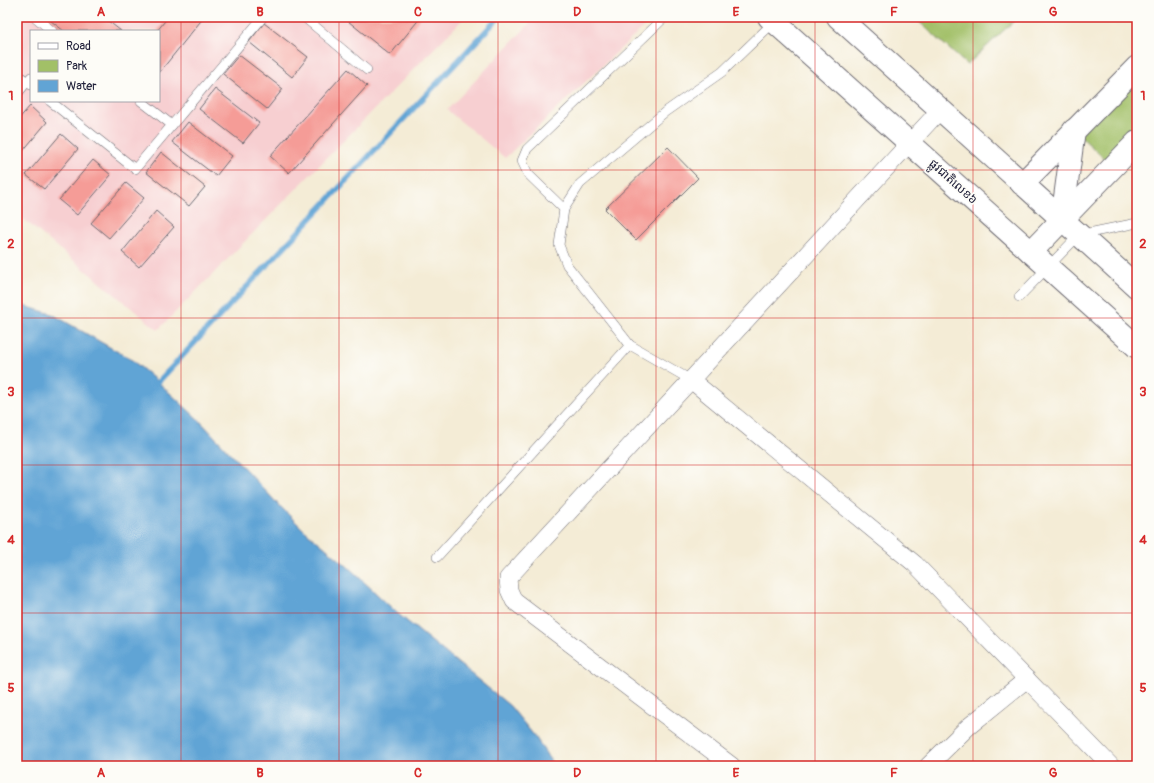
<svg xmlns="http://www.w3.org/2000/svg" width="1154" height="783" viewBox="0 0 1154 783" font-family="Pangolin,'Noto Sans Khmer',sans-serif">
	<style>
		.built { fill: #f7cfd1; fill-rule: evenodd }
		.green { fill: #a2c067; stroke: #627151 }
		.water { fill: #61a4d5; stroke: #426388 }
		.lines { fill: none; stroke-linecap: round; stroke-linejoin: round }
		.stream { stroke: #61a4d5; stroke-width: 5.5 }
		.building { fill: #f59c97 }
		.service-casing { stroke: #6c6971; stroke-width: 10 }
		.minor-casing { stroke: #6c6971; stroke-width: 18 }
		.tertiary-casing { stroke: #6c6971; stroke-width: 24 }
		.trunk-casing { stroke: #6c6971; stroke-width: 24 }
		.service { stroke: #fff; stroke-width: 9 }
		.minor { stroke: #fff; stroke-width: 17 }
		.tertiary { stroke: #fff; stroke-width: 22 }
		.trunk { stroke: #fff; stroke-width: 22 }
		.grid { fill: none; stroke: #d62828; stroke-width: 1; stroke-opacity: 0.55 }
		.labels { text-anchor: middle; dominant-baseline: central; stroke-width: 3.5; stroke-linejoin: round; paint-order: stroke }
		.street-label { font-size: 12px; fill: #22223b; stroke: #fdfcf7 }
		.neatline { fill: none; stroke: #d62828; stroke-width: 1.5 }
		.grid-label { font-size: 13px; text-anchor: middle; font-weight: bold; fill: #d62828 }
	</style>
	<rect width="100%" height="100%" fill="#fdfcf7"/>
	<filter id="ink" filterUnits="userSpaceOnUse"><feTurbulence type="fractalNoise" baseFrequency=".025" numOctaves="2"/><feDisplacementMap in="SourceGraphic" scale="8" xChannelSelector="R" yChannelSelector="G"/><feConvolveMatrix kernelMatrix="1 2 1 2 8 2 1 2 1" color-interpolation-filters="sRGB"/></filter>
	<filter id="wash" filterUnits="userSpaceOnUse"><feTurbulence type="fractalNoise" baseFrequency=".012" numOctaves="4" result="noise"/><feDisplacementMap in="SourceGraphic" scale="16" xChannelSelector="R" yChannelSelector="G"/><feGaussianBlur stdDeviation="0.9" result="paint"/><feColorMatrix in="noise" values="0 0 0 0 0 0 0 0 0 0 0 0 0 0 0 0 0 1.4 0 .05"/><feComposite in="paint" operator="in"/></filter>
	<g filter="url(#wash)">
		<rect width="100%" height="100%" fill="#f4ecd6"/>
		<g class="built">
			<path d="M17,17H465L158,330L17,214ZM31,31H159V101H31Z"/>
			<polygon points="536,17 648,17 651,20 505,158 447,110"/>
		</g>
		<g class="green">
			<polygon points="914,17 1018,17 967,65"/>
			<polygon points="1137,67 1137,142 1113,167 1074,130"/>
		</g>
		<polygon class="water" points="17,304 52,314 132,360 158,382 199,420 275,501 304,530 346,565 397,613 510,706 536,738 554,766 17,766"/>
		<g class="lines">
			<polyline class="stream" points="158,382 499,17"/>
		</g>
		<g id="blocks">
			<g class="building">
				<polygon points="46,17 103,17 121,31 64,31"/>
				<polygon points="168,17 204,17 159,73 159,31 157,31"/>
				<polygon points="343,17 421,17 390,55"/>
				<polygon points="264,23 308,57 292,77 249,42"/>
				<polygon points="239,55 283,89 267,109 223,74"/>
				<polygon points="348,69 367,86 289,173 270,156"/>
				<polygon points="215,89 259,123 243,143 199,109"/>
				<polygon points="30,106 47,122 17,158 17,121"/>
				<polygon points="188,122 232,156 216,176 172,142"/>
				<polygon points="61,134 78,149 44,189 26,175"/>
				<polygon points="668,147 698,178 636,240 605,209"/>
				<polygon points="161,152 205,187 189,206 146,172"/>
				<polygon points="93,160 111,175 77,215 59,200"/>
				<polygon points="126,183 144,198 109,238 91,223"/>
				<polygon points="156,211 174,227 139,267 122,252"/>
			</g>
		</g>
	</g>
	<g filter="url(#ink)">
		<use href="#blocks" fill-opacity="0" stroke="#6c6971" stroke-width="1"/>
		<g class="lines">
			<g class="service-casing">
				<g id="service">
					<polyline points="35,17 52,31"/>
					<polyline points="304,17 367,70"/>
					<polyline points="17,74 31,85"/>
					<polyline points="17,94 31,77"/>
					<polyline points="50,101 135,169 263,17"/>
					<polyline points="141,101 172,125"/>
					<polyline points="564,209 528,174 522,161 527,149 665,17"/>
					<polyline points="1019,297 1079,235 1137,223"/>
					<polyline points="691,380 630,345 567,265 559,245 564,209 580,184 665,112 722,72 774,22"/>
					<polyline points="437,557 630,345"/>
				</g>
			</g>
			<g class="minor-casing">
				<g id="minor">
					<polyline points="691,380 915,564 1111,766"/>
					<polyline points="732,766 514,601 509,590 508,578 940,110"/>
					<polyline points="928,766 968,727 1027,679"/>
				</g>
			</g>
			<g class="tertiary-casing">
				<g id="tertiary">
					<polyline points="1022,184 1137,67"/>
					<polyline points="1062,220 1074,130"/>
					<polyline points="1031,252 1137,142"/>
				</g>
			</g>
			<g class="trunk-casing">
				<g id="trunk">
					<polyline points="769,17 1137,347"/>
					<polyline points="838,17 1137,287"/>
				</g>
			</g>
			<use href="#service" class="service"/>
			<use href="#minor" class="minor"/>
			<use href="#tertiary" class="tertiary"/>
			<use href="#trunk" class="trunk"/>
		</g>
	</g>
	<path class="grid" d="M181,17V766M339,17V766M498,17V766M656,17V766M815,17V766M973,17V766M17,170H1137M17,318H1137M17,465H1137M17,613H1137"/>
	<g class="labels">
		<g class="street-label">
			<text transform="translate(953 182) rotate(42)">ផ្លូវជាតិលេខ៦</text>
		</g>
	</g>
	<rect width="1154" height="783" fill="none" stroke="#fdfcf7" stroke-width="44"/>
	<rect x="30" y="30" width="130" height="72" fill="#fdfcf7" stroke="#a5a5ac"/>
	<rect x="38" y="43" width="20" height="6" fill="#ffffff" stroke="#a5a5ac"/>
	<text x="66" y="50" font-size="12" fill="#22223b">Road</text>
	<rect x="38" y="60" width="20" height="12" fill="#a2c067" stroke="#a5a5ac"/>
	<text x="66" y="70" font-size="12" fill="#22223b">Park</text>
	<rect x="38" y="80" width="20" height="12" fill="#61a4d5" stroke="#a5a5ac"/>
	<text x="66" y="90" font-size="12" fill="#22223b">Water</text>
	<rect x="22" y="22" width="1110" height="739" class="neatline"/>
	<g class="grid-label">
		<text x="101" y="16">A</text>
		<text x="260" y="16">B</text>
		<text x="418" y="16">C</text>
		<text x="577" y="16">D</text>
		<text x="736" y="16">E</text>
		<text x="894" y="16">F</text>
		<text x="1053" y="16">G</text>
		<text x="11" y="100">1</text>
		<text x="1143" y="100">1</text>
		<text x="11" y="248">2</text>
		<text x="1143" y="248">2</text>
		<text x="11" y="396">3</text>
		<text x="1143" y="396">3</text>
		<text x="11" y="544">4</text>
		<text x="1143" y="544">4</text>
		<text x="11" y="692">5</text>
		<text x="1143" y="692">5</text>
		<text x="101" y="777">A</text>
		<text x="260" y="777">B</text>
		<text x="418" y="777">C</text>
		<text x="577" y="777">D</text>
		<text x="736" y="777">E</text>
		<text x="894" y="777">F</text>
		<text x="1053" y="777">G</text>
	</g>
</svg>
